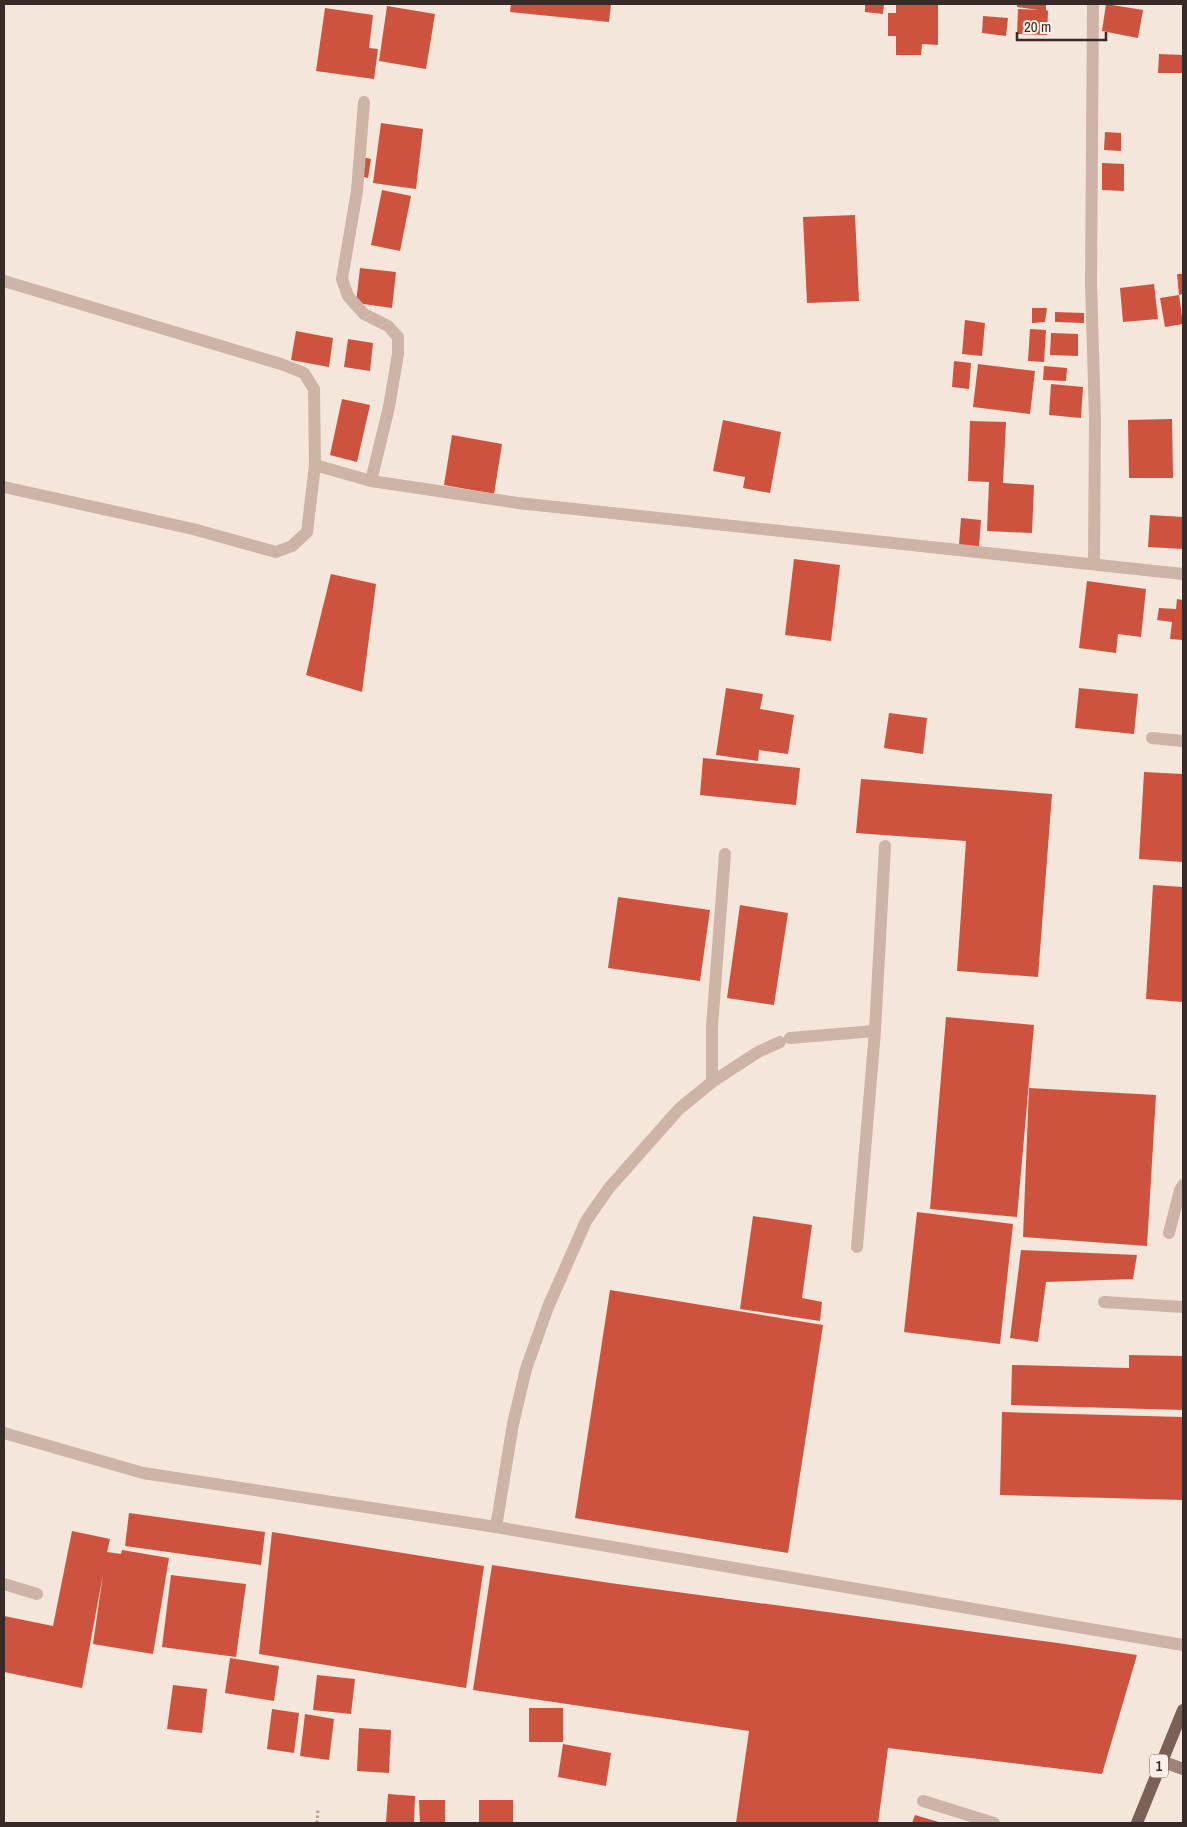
<svg xmlns="http://www.w3.org/2000/svg" width="1187" height="1827" viewBox="0 0 1187 1827" font-family="'Archivo Narrow',sans-serif">
	<style>
		.building { fill: #ce533e }
		.lines { fill: none; stroke-linecap: round; stroke-linejoin: round }
		.path { stroke: #b99d90; stroke-width: 3; stroke-dasharray: 2.5 2.5; stroke-linecap: butt }
		.lane { stroke: #cdb4a6; stroke-width: 12 }
		.street { stroke: #cdb4a6; stroke-width: 12 }
		.secondary { stroke: #a18277; stroke-width: 12 }
		.primary { stroke: #7b6057; stroke-width: 12 }
		.labels { text-anchor: middle; dominant-baseline: central; stroke-width: 4; stroke-linejoin: round; paint-order: stroke }
		.shield { fill: #fbf0e8; stroke: #726661; stroke-width: 1 }
		.shield-label { font-size: 14px; font-weight: bold; fill: #382b27 }
	</style>
	<rect width="100%" height="100%" fill="#f4e6db"/>
	<g class="building">
		<polygon points="511,4 611,4 609,22 510,12"/>
		<polygon points="865,4 884,4 883,14 865,12"/>
		<polygon points="896,4 938,4 938,45 922,44 921,55 896,55 896,36 888,36 888,13 896,13"/>
		<polygon points="1017,4 1046,4 1046,10 1048,11 1047,35 1017,34 1018,9 1039,10 1017,7"/>
		<polygon points="1106,4 1143,10 1138,38 1102,31"/>
		<polygon points="387,6 435,14 426,69 379,61"/>
		<polygon points="325,8 373,15 369,48 378,49 374,79 316,71"/>
		<polygon points="983,16 1008,18 1006,36 982,33"/>
		<polygon points="1159,54 1183,55 1183,73 1158,73"/>
		<polygon points="381,123 423,129 416,189 373,183"/>
		<polygon points="1105,132 1121,133 1121,151 1104,150"/>
		<polygon points="362,157 371,159 368,178 360,176"/>
		<polygon points="1102,163 1124,164 1124,191 1102,190"/>
		<polygon points="382,190 411,196 400,251 371,245"/>
		<polygon points="855,215 859,301 807,303 803,217"/>
		<polygon points="360,268 396,272 392,308 356,303"/>
		<polygon points="1177,274 1183,274 1183,294 1179,295"/>
		<polygon points="1154,284 1158,319 1123,322 1120,288"/>
		<polygon points="1179,295 1183,324 1165,327 1160,298"/>
		<polygon points="1032,308 1047,308 1045,322 1032,323"/>
		<polygon points="1055,312 1084,313 1084,323 1055,322"/>
		<polygon points="965,320 985,323 982,356 962,354"/>
		<polygon points="1030,329 1046,330 1044,362 1028,361"/>
		<polygon points="296,331 333,338 329,367 291,360"/>
		<polygon points="1051,333 1078,334 1078,356 1050,355"/>
		<polygon points="348,339 373,343 370,371 344,367"/>
		<polygon points="954,361 971,363 969,389 952,387"/>
		<polygon points="978,364 1035,371 1030,414 973,407"/>
		<polygon points="1044,366 1067,368 1066,381 1043,380"/>
		<polygon points="1051,384 1083,387 1081,418 1049,415"/>
		<polygon points="342,399 370,405 357,462 330,455"/>
		<polygon points="1172,419 1173,478 1129,478 1128,420"/>
		<polygon points="723,420 781,432 770,493 743,488 745,477 713,471"/>
		<polygon points="970,421 1006,422 1003,483 1034,485 1032,533 987,531 989,482 968,481"/>
		<polygon points="452,435 502,444 494,494 444,485"/>
		<polygon points="1150,515 1183,517 1183,549 1148,547"/>
		<polygon points="961,518 981,520 979,547 959,545"/>
		<polygon points="794,559 840,565 831,641 785,635"/>
		<polygon points="331,574 376,584 362,692 306,675"/>
		<polygon points="1087,581 1146,589 1141,637 1118,634 1116,653 1079,648"/>
		<polygon points="1177,599 1183,600 1183,640 1170,639 1172,622 1157,620 1159,608 1176,609"/>
		<polygon points="726,688 763,694 760,709 794,715 788,754 759,750 758,761 716,755"/>
		<polygon points="1079,688 1138,694 1134,734 1075,728"/>
		<polygon points="889,713 927,718 923,754 884,748"/>
		<polygon points="703,758 800,768 796,805 700,795"/>
		<polygon points="1144,772 1183,774 1183,862 1139,859"/>
		<polygon points="861,779 1052,794 1038,977 957,971 966,841 856,833"/>
		<polygon points="1153,885 1183,887 1183,1002 1146,999"/>
		<polygon points="618,897 710,910 700,981 608,968"/>
		<polygon points="740,905 788,913 774,1005 727,998"/>
		<polygon points="946,1017 1034,1025 1017,1217 930,1209"/>
		<polygon points="1029,1088 1156,1095 1147,1246 1023,1237"/>
		<polygon points="917,1212 1013,1224 1000,1344 904,1332"/>
		<polygon points="753,1216 812,1225 802,1298 822,1302 820,1321 740,1309"/>
		<polygon points="1021,1250 1137,1255 1133,1279 1046,1282 1038,1342 1010,1338"/>
		<polygon points="610,1290 823,1325 788,1553 575,1518"/>
		<polygon points="1129,1355 1183,1356 1183,1410 1011,1405 1012,1365 1129,1368"/>
		<polygon points="1002,1412 1183,1417 1183,1500 1000,1495"/>
		<polygon points="129,1513 265,1532 261,1565 125,1546"/>
		<polygon points="72,1531 110,1539 107,1552 121,1554 122,1550 169,1558 153,1654 93,1644 103,1574 82,1688 4,1672 4,1616 53,1626"/>
		<polygon points="272,1532 484,1566 466,1688 259,1654"/>
		<polygon points="492,1565 610,1583 1058,1643 1137,1655 1102,1774 888,1748 878,1823 736,1823 749,1731 473,1690"/>
		<polygon points="171,1575 246,1584 236,1657 162,1647"/>
		<polygon points="230,1658 279,1666 274,1701 225,1693"/>
		<polygon points="317,1675 355,1679 351,1714 313,1710"/>
		<polygon points="173,1685 207,1689 202,1733 167,1729"/>
		<rect x="529" y="1708" width="34" height="34"/>
		<polygon points="272,1709 299,1713 294,1753 267,1749"/>
		<polygon points="305,1714 334,1719 329,1760 300,1756"/>
		<polygon points="359,1728 391,1730 389,1773 357,1771"/>
		<polygon points="563,1744 611,1753 606,1786 558,1777"/>
		<polygon points="388,1794 415,1796 414,1823 386,1823"/>
		<polygon points="419,1800 445,1800 445,1823 420,1823"/>
		<rect x="479" y="1800" width="34" height="23"/>
		<polygon points="915,1815 942,1823 912,1823"/>
	</g>
	<g class="lines">
		<polyline class="path" points="317,1823 318,1809"/>
		<g class="lane">
			<polyline points="1152,738 1183,741"/>
			<polyline points="790,1038 875,1031"/>
			<polyline points="712,1082 712,1027 725,854"/>
			<polyline points="1169,1233 1180,1190 1183,1185"/>
			<polyline points="857,1247 875,1031 885,846"/>
			<polyline points="1104,1302 1183,1307"/>
			<polyline points="496,1527 513,1424 526,1369 548,1307 586,1221 609,1188 679,1109 712,1082 758,1052 780,1042"/>
			<polyline points="4,1584 37,1594"/>
		</g>
		<g class="street">
			<polyline points="1093,4 1091,283 1095,419 1094,563"/>
			<polyline points="364,102 357,191 342,279 348,296 364,314 388,326 398,337 398,354 389,407 371,481"/>
			<polyline points="4,281 281,364 304,373 314,389 315,465 371,481 518,503 1183,574"/>
			<polyline points="4,487 193,529 276,552 292,546 307,532 315,465"/>
			<polyline points="4,1433 143,1473 496,1527 1183,1645"/>
			<polyline points="923,1801 994,1823"/>
		</g>
		<polyline class="secondary" points="1161,1761 1183,1769"/>
		<polyline class="primary" points="1137,1823 1183,1710"/>
	</g>
	<g class="labels">
		<rect class="shield" x="1150" y="1754.5" width="18" height="23" rx="4"/>
		<g class="shield-label">
			<text x="1159" y="1766">1</text>
		</g>
	</g>
	<rect width="1187" height="1827" fill="none" stroke="#382b27" stroke-width="10"/>
	<path d="M1017 32v8h89v-8" fill="none" stroke="#382b27" stroke-width="2.5"/>
	<text x="1024" y="32" font-size="15" fill="#382b27" stroke="#fbf0e8" stroke-width="4" paint-order="stroke">20 m</text>
</svg>
